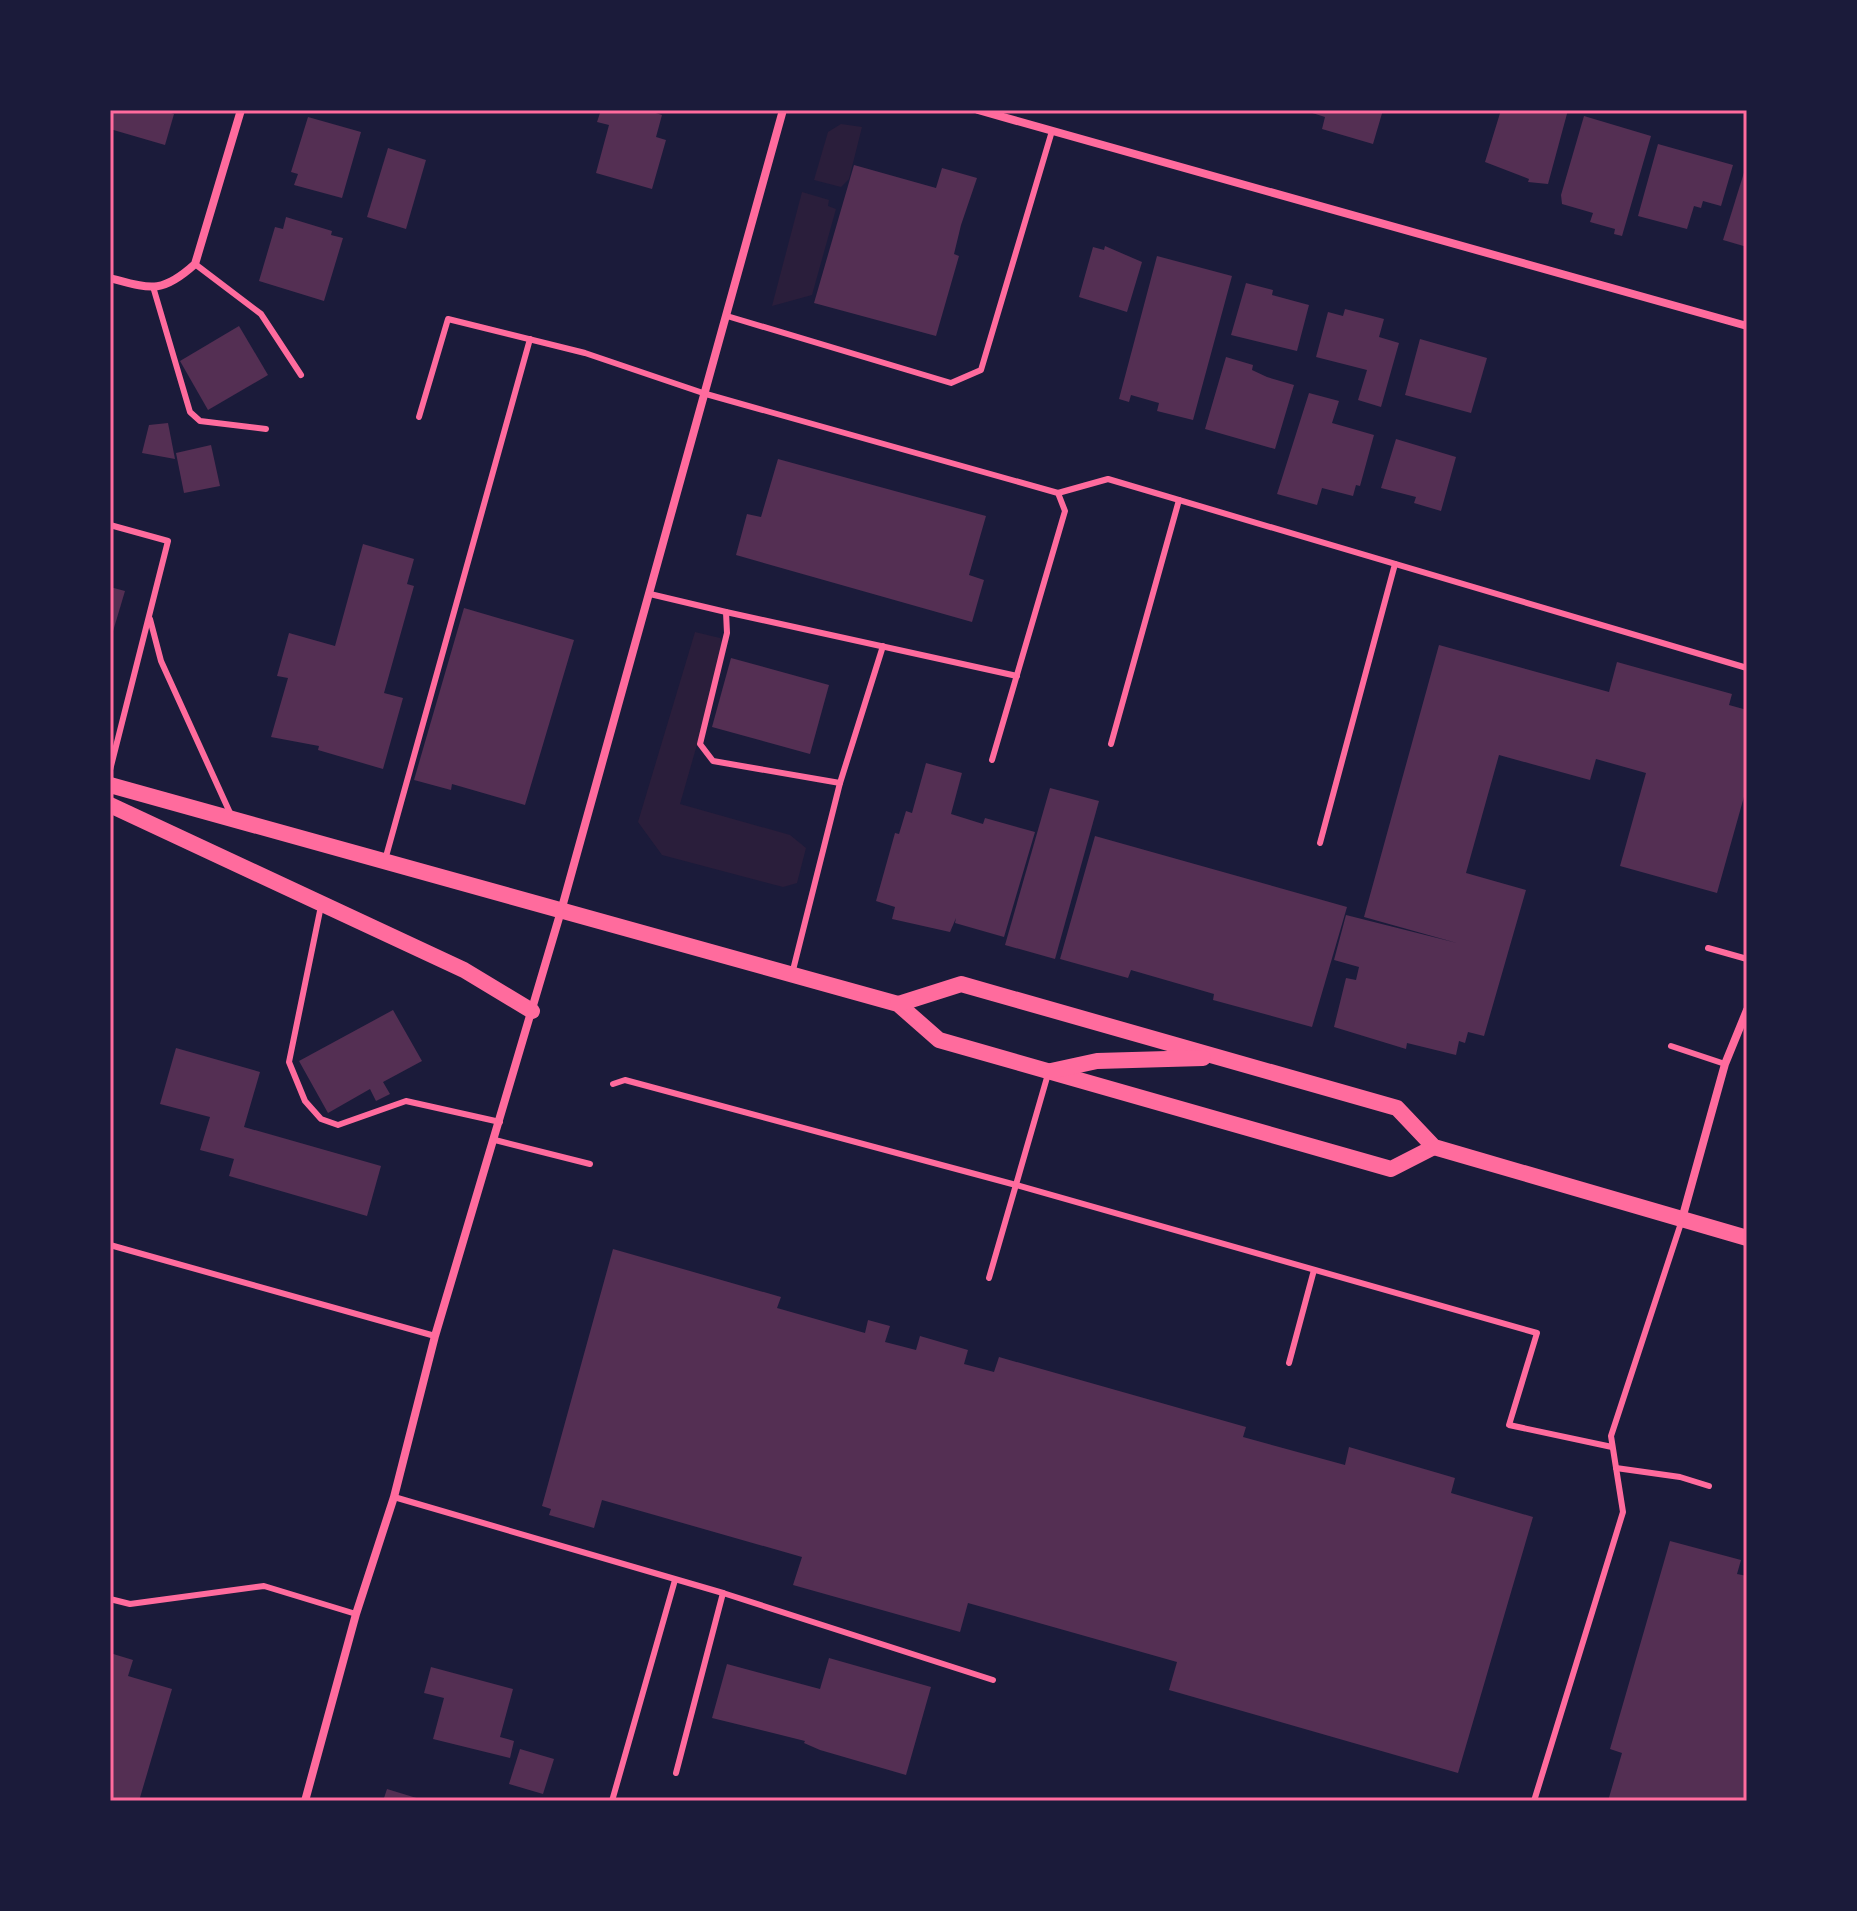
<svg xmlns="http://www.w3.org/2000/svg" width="1857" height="1911" viewBox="0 0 1857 1911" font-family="'Space Grotesk',sans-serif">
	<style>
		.green { fill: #2a1e3b }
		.building { fill: #542f53 }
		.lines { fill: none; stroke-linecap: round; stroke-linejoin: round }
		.service { stroke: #ff6b9d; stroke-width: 6 }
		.minor { stroke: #ff6b9d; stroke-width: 8 }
		.secondary { stroke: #ff6b9d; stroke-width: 16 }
		.neatline { fill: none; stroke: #ff6b9d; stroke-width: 3 }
	</style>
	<rect width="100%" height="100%" fill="#1b1b3a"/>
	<g class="green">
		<polygon points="841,124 862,127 849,179 841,187 814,180 828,132"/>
		<polygon points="802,192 829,200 828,206 836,209 812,295 772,306"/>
		<polygon points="695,632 720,638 725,647 680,804 790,835 806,848 797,883 783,887 662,855 638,822"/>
	</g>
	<g class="building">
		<polygon points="110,110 162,110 174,114 165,145 110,129"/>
		<polygon points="601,110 646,110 662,115 656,137 666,140 652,189 596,173 609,125 597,122"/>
		<polygon points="1383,110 1373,144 1322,129 1325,117 1306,111"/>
		<polygon points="1501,110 1568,110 1548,184 1528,182 1529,179 1485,162"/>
		<polygon points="1584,116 1651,136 1622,236 1614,234 1615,229 1590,222 1593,213 1562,204 1561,195"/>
		<polygon points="308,117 361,132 342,198 294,185 298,174 291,172"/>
		<polygon points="1658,144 1733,165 1721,206 1703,201 1701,208 1694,206 1687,229 1638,216"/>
		<polygon points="388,148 426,160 406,229 367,217"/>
		<polygon points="1747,163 1747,247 1723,240"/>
		<polygon points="854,165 936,188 942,168 977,178 961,225 954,254 959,256 936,336 814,303"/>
		<polygon points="286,217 332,231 331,235 343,238 324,301 259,281 275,227 283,229"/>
		<polygon points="1105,246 1142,262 1127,312 1079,297 1093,247 1104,250"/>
		<polygon points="1157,256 1232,276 1193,420 1157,411 1159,403 1131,395 1129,402 1119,399"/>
		<polygon points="1246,283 1273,290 1272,295 1309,305 1297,351 1231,335"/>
		<polygon points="1345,309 1384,319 1379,337 1399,343 1381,407 1358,400 1367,370 1316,357 1328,312 1343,316"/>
		<polygon points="239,326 268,375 208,410 180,361"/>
		<polygon points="1420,339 1487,358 1471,413 1405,395"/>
		<polygon points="1226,357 1253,365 1252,370 1267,377 1294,385 1275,449 1205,429"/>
		<polygon points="1309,393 1339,401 1332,423 1374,435 1360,486 1356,485 1353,496 1322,488 1317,505 1277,494"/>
		<polygon points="168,423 175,459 142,453 149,425"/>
		<polygon points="1396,439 1456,457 1441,511 1414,503 1416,497 1381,488"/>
		<polygon points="211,445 220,486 184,493 176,453"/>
		<polygon points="778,459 986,516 969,575 984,580 972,622 736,555 747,514 761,517"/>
		<polygon points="363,544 414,559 407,584 414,586 384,693 403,698 383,769 318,750 319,746 271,737 288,678 277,676 289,633 335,646"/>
		<polygon points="110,587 125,591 111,638 110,638"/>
		<polygon points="464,608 574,640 525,805 452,784 451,790 414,780"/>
		<polygon points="1439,645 1609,692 1617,662 1732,694 1729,705 1747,710 1747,786 1717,893 1620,866 1646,773 1596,759 1590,780 1499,755 1466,873 1526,890 1484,1036 1468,1032 1465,1043 1459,1041 1456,1055 1407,1043 1406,1049 1334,1027 1346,978 1356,980 1359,967 1334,960 1346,915 1457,943 1364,917"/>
		<polygon points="731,658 829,685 810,754 712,727"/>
		<polygon points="926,763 962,773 951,814 983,824 985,818 1035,832 1004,937 955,923 956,918 950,932 892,919 895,907 876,901 895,833 899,834 906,811 912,813"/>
		<polygon points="1050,788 1099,801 1055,959 1005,945"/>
		<polygon points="1095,836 1347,907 1312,1027 1213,1000 1214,994 1131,970 1128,978 1060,959"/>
		<polygon points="393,1010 422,1061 383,1082 390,1094 376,1101 370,1089 328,1113 299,1061"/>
		<polygon points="176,1048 260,1072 244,1127 381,1166 367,1216 229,1176 234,1159 200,1150 210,1117 160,1104"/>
		<polygon points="613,1249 781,1297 777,1308 865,1333 868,1320 890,1326 885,1342 916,1350 920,1336 968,1350 964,1364 994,1372 999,1357 1246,1427 1243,1437 1345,1465 1349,1447 1438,1473 1455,1478 1451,1493 1533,1517 1458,1773 1169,1690 1177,1662 968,1603 960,1632 793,1585 802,1557 602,1500 594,1528 549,1515 551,1509 542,1506"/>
		<polygon points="1670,1541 1741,1560 1737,1574 1747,1576 1747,1801 1608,1801 1622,1753 1610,1749"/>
		<polygon points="110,1653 133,1660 128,1676 172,1689 139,1801 110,1801"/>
		<polygon points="829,1658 931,1687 906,1775 820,1750 804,1743 805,1741 712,1718 727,1664 820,1689"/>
		<polygon points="431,1667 513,1689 500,1737 514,1741 510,1758 433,1739 444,1698 424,1693"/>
		<polygon points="520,1749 554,1759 543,1794 509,1784"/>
		<polygon points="387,1789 423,1800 423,1801 383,1801"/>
	</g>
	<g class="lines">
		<g class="service">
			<polyline points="195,264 261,314 301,375"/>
			<polyline points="154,290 190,412 200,421 266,429"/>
			<polyline points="727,316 951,383 981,370 1052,131"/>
			<polyline points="419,417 448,319 585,353 706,394 1058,493 1065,511 992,760"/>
			<polyline points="1058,493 1108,479 1747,668"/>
			<polyline points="110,525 168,541 110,770"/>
			<polyline points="650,594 726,612 727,633 700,744 713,761 840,783 792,974"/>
			<polyline points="726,612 1017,676"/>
			<polyline points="150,619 161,661 231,815"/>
			<polyline points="1111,744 1179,500"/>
			<polyline points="840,783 883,646"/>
			<polyline points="1320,843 1395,564"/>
			<polyline points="385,860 530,339"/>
			<polyline points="321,906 289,1062 305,1101 321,1119 338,1125 406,1101 500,1122"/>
			<polyline points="1708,948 1747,959"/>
			<polyline points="1671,1046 1725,1064"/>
			<polyline points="613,1084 625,1080 1016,1185 1537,1333 1509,1425 1612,1447"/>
			<polyline points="495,1140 590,1164"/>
			<polyline points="110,1245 435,1336"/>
			<polyline points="989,1278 1048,1074"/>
			<polyline points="1289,1363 1314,1270"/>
			<polyline points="1616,1468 1680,1477 1709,1486"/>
			<polyline points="394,1497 723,1593 993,1680"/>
			<polyline points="110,1599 130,1604 264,1586 356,1614"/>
			<polyline points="676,1773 723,1593"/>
			<polyline points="612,1801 675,1580"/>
			<polyline points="1534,1801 1623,1512 1611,1436 1682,1220"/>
		</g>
		<g class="minor">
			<polyline points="978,110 1747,326"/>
			<path d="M110,278C151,289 162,294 195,264L241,110"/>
			<polyline points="1682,1219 1725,1064 1747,1010"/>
			<polyline points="305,1801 356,1614 394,1497 435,1336 561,911 783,110"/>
		</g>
		<g class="secondary">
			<polyline points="110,785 898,1004 939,1040 1391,1169 1434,1147"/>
			<polyline points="110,805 464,970 532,1011"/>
			<polyline points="898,1004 961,984 1397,1108 1434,1147 1747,1238"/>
			<polyline points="1051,1071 1097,1061 1203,1058"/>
		</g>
	</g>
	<rect width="1857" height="1911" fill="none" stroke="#1b1b3a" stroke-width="224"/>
	<rect x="112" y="112" width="1633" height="1687" class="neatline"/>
</svg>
